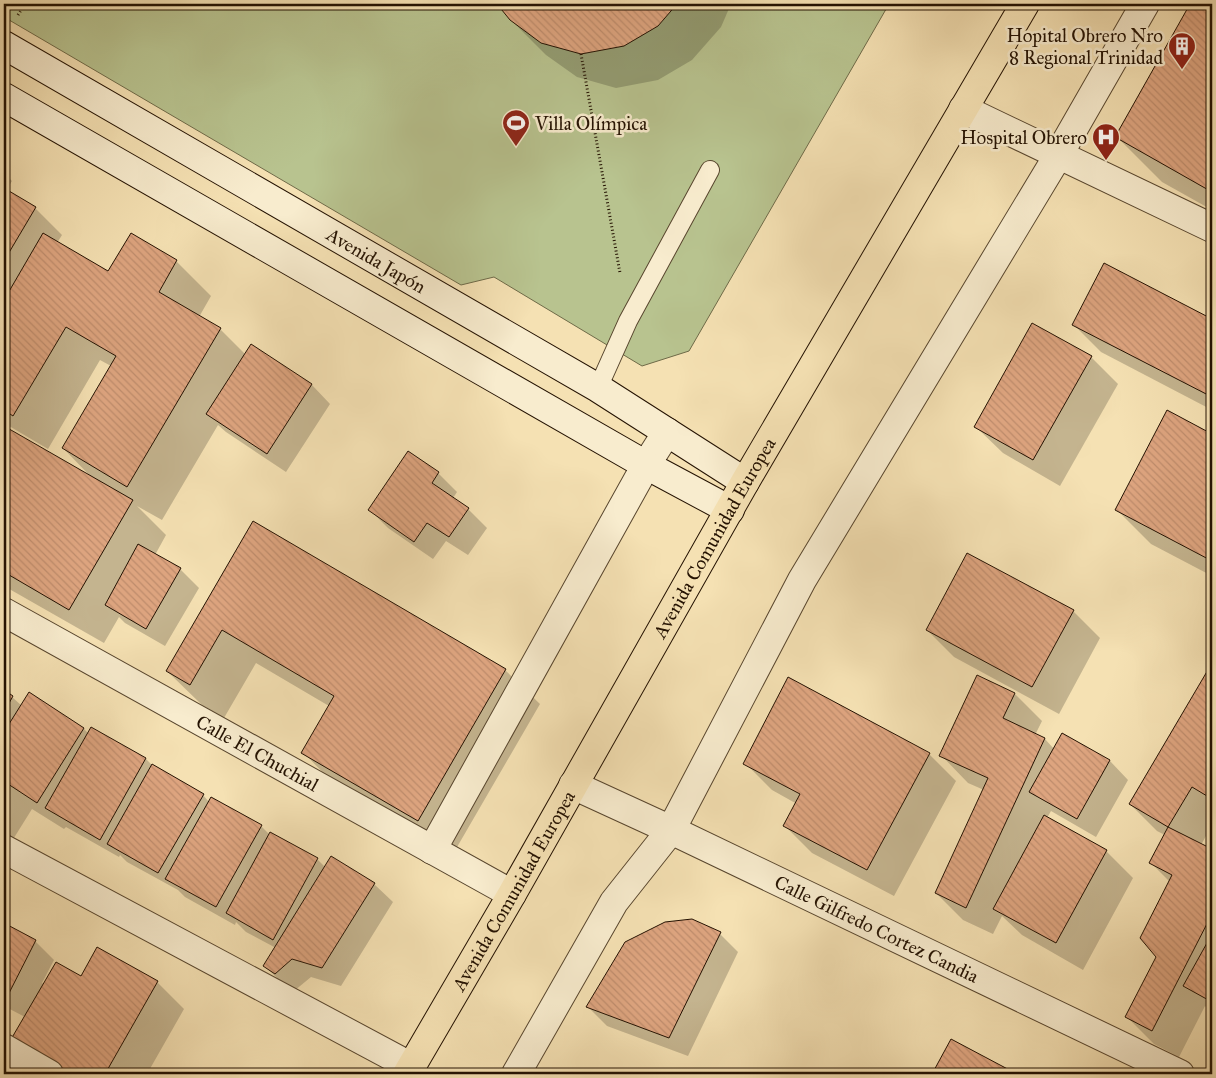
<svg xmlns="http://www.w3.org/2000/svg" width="1216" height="1078" viewBox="0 0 1216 1078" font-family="'IM FELL Great Primer',serif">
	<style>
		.green { fill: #b8c38f; stroke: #6e6a48 }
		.shadow { fill: #0003 }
		.building { fill: url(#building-back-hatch); stroke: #241202 }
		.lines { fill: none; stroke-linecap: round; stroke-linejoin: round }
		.lane-casing { stroke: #58462e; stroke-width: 20 }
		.street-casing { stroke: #58462e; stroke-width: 30 }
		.secondary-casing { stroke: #241202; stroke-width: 30 }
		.highway-casing { stroke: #241202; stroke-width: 30 }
		.path { stroke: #241202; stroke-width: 3; stroke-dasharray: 1 2.5; stroke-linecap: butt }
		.lane { stroke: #f8ecce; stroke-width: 18 }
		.street { stroke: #f8ecce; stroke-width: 28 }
		.secondary { stroke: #f8ecce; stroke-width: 28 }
		.highway { stroke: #f5e1b3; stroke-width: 28 }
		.labels { text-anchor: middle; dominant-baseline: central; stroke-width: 5; stroke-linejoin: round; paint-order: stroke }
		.poi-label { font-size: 19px; fill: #241202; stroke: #f8ecce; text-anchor: end }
		.street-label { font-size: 19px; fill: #241202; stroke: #f8ecce }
	</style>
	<defs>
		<pattern id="building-back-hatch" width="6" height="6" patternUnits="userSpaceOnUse" patternTransform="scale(1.25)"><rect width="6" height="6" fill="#dda47f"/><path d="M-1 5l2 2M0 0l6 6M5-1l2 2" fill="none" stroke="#be8c6c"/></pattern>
	</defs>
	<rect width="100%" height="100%" fill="#f5e1b3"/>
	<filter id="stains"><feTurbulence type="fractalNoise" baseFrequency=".004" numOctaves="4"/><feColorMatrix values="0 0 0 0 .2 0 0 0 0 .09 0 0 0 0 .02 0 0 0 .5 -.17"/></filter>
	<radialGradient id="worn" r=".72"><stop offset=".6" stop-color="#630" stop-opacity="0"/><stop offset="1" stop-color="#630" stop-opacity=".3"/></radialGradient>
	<polygon class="green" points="4,4 889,4 689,351 642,366 494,277 461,285 4,17"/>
	<g class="shadow">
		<polygon points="498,4 731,4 721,27 692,60 658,80 616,88 577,77 546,55 511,20"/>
		<polygon points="1192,4 1212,4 1212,210 1162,182 1117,137"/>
		<polygon points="4,173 12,181 6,191 35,208 62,235 57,243 109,273 131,235 176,261 211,296 199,317 220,329 246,355 252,346 312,385 330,404 286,472 226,432 218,425 162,520 137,506 166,535 155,555 180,569 199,588 165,646 125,623 119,617 104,643 4,586 4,428 93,479 63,448 111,366 100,360 48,449 4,423"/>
		<polygon points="1104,265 1212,320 1212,410 1101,352 1074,325"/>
		<polygon points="1091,357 1118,384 1060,486 1003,453 975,426"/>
		<polygon points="1168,412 1212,435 1212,576 1151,544 1117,510"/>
		<polygon points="438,473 457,492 453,498 468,509 487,528 468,555 446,541 433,559 388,528 370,510"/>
		<polygon points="253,523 505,670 540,704 453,854 337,787 303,752 329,706 256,663 224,718 202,705 167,671"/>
		<polygon points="1073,611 1100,638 1059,714 954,657 927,630"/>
		<polygon points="1212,665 1212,825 1201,845 1212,851 1212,1013 1205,1006 1179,1057 1154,1044 1127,1017 1158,957 1170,882 1151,863 1165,835 1157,831 1130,804"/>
		<polygon points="978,676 1015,694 1042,721 1035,735 1045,739 1054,749 1062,735 1110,761 1128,780 1096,837 1051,811 1047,818 1106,851 1133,878 1083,970 1022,935 1002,916 993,934 963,920 936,893 984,790 968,783 941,755"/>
		<polygon points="4,692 12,697 22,706 84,729 89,734 92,728 146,759 154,767 203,795 209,802 261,826 270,835 317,859 325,867 374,884 393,902 341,986 311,977 294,991 283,984 265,966 276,948 246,932 236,922 235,925 185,897 178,890 127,862 120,855 119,857 66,827 64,829 32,809 12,841 4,836"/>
		<polygon points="929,754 956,781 894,896 812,853 785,826 797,804 772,790 745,763"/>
		<polygon points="4,913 10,919 6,926 35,941 54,960 42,983 44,984 81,978 157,982 184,1009 147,1074 50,1074 25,1017 4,1006"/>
		<polygon points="720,934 738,952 688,1056 607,1026 588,1007"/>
		<polygon points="952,1040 1015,1074 934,1074"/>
	</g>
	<g class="building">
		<polygon points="497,4 677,4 658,26 624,46 581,54 541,43 510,20"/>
		<polygon points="1190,4 1212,4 1212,192 1115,137"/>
		<polygon points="4,188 36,207 4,261"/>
		<polygon points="43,233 108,271 131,233 177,260 159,292 221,328 127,487 62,448 116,356 66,327 13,416 4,410 4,300"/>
		<polygon points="1104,263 1212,319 1212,397 1072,325"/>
		<polygon points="1032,323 1092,356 1033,460 974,427"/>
		<polygon points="251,344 312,384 267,454 206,414"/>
		<polygon points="1167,410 1212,434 1212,561 1115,510"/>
		<polygon points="4,426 133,500 69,610 4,572"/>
		<polygon points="408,451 439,472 432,483 469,508 449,537 427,523 414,542 368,510"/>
		<polygon points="253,521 506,669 418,821 301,753 334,696 222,630 190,685 166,671"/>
		<polygon points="138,544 181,568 146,629 105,605"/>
		<polygon points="967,553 1074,610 1032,687 926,630"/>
		<polygon points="1212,663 1212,799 1192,787 1168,827 1129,804"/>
		<polygon points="977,675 1015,693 1003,718 1045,738 966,908 935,893 988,778 939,756"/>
		<polygon points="788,677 930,753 867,870 783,826 800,794 743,764"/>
		<polygon points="4,690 13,696 4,712"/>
		<polygon points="29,692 84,728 37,803 5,782 4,784 4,732"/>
		<polygon points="91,727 146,758 100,840 45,808"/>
		<polygon points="1062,733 1110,760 1077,819 1029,792"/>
		<polygon points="152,764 204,794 158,873 107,844"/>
		<polygon points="211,797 262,825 216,907 165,879"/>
		<polygon points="1044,815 1107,850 1056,943 993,909"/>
		<polygon points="1168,827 1212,849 1212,914 1152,1031 1125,1017 1156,957 1140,938 1172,875 1149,863"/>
		<polygon points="270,832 318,858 273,940 226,913"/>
		<polygon points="331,856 375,883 322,968 292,959 275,974 263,966"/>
		<polygon points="692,919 721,932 669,1038 586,1007 625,942 665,922"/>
		<polygon points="4,923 36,940 6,999 4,998"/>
		<polygon points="1212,934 1212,1002 1183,986"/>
		<polygon points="97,947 158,981 105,1074 68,1074 10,1041 56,962 81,976"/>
		<polygon points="951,1039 1017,1074 932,1074"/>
	</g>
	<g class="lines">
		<g class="lane-casing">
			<polyline id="lane" points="598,388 628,321 710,170"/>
		</g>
		<g class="street-casing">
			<g id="street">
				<polyline points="963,109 1212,228"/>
				<path id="s1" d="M4,612L512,894"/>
				<path id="s2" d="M573,785L671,830L1180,1074"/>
				<polyline points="4,849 412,1067"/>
				<polyline points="432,850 646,465 667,432"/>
				<polyline points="4,1048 49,1074"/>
				<polyline points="516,1074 614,902 671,830 802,580 1059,154 1145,4"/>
			</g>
		</g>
		<g class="secondary-casing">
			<g id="secondary">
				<path id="s3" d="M4,45L598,388L745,482"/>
				<polyline points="4,97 646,465 730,510"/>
			</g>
		</g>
		<g class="highway-casing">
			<g id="highway">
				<path id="s4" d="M407,1074L512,894L745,482L1025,4"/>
			</g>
		</g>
		<g class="path">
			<polyline points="18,15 25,4"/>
			<polyline points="581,54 620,273"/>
		</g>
		<use href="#lane" class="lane"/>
		<use href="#street" class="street"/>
		<use href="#secondary" class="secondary"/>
		<use href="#highway" class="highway"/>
	</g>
	<defs>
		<g id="building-pin" transform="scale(1.4375)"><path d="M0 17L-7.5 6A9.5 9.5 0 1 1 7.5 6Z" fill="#8f2418" stroke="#f8ecce"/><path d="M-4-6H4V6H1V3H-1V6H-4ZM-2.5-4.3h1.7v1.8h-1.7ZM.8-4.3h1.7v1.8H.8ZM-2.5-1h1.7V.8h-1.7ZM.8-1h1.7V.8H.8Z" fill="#fff"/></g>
		<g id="stadium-pin" transform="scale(1.4375)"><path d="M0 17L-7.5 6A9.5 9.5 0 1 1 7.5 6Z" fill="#8f2418" stroke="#f8ecce"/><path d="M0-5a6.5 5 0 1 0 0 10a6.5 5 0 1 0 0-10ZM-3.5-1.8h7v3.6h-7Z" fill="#fff"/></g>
		<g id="hospital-pin" transform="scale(1.4375)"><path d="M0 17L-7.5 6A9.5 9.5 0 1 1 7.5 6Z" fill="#8f2418" stroke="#f8ecce"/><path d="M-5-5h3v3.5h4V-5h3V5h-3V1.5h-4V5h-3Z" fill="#fff"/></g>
	</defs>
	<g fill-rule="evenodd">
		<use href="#building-pin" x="1182" y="46"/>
		<use href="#stadium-pin" x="516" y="123"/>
		<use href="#hospital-pin" x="1106" y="137"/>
	</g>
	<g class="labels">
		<g class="poi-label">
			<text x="1163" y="35">Hopital Obrero Nro<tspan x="1163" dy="22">8 Regional Trinidad</tspan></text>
			<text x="535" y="123" text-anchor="start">Villa Olímpica</text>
			<text x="1087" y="137">Hospital Obrero</text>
		</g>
		<g class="street-label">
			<text stroke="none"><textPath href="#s3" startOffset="430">Avenida Japón</textPath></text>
			<text stroke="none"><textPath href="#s4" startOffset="618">Avenida Comunidad Europea</textPath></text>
			<text stroke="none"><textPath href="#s1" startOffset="290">Calle El Chuchial</textPath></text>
			<text stroke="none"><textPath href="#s4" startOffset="212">Avenida Comunidad Europea</textPath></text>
			<text stroke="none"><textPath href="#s2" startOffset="336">Calle Gilfredo Cortez Candia</textPath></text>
		</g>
	</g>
	<rect width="1216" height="1078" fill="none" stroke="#f5e1b3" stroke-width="20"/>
	<rect x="5" y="5" width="1206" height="1068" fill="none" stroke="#241202" stroke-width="2.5"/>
	<rect x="10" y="10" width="1196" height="1058" fill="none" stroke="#241202"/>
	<rect width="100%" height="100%" filter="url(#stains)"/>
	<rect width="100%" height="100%" fill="url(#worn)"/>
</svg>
